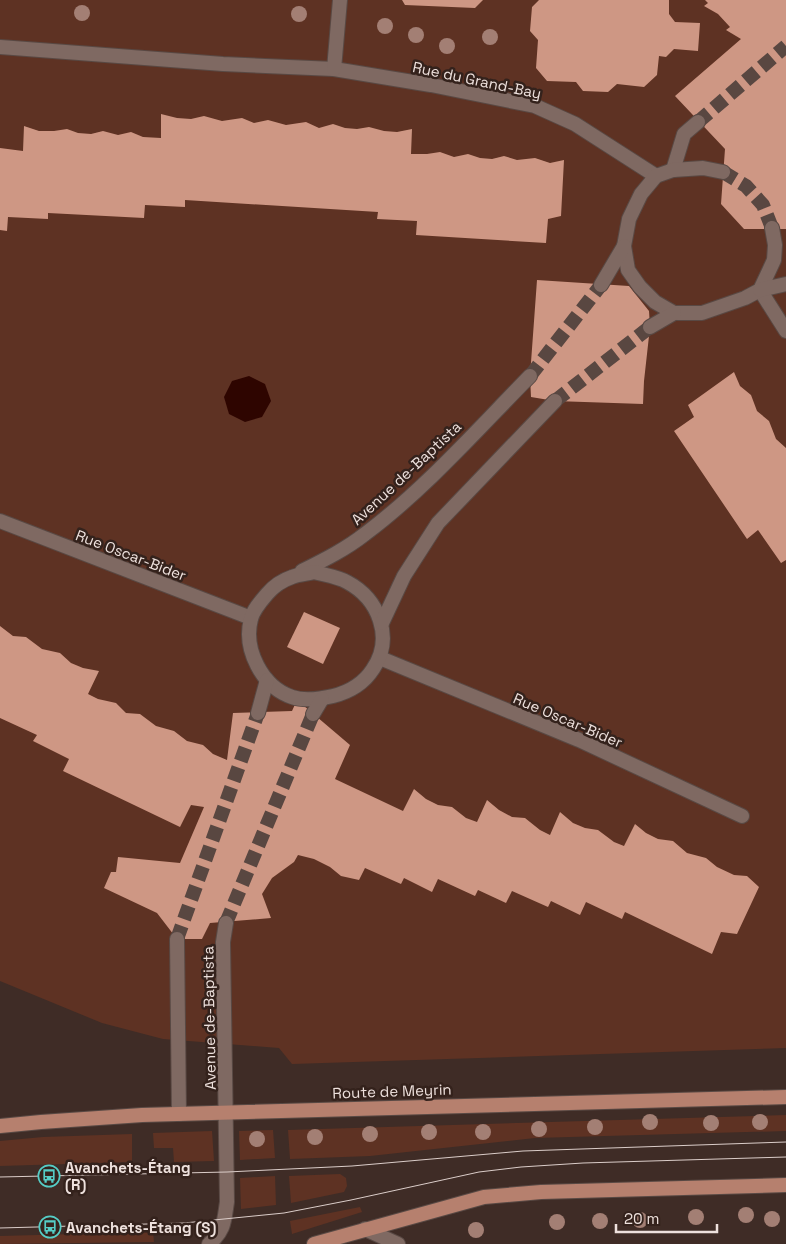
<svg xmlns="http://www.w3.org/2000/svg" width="786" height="1244" viewBox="0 0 786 1244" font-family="'Space Grotesk',sans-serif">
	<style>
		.green { fill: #5e3223 }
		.water { fill: #2e0500 }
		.building { fill: #ce9784 }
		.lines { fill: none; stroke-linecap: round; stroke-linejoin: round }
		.tertiary-tunnel { stroke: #594741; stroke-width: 14; stroke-dasharray: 14 7; stroke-linecap: butt }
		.minor-casing { stroke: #594944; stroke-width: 16 }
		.tertiary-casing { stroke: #594944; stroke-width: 16 }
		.primary-casing { stroke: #594944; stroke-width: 16 }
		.minor { stroke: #7f6962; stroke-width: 14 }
		.tertiary { stroke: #7f6962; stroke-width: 14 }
		.primary { stroke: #b6806e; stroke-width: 14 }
		.tram { stroke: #dbcdc9; stroke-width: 1 }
		.tree { fill: #a37f74 }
		.labels { text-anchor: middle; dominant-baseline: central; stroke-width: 5; stroke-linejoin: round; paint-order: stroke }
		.street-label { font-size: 15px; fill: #eee1dd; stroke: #34221c }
		.poi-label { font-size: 15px; font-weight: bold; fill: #eee1dd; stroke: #34221c; text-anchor: start }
	</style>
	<rect width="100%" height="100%" fill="#3f2c26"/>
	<g class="green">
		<polygon points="0,0 786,0 786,1048 292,1064 279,1048 163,1039 102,1023 0,981"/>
		<polygon points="786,1115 786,1131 535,1138 370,1156 290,1159 288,1130"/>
		<polygon points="273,1130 275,1158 240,1160 239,1131"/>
		<polygon points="212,1131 214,1161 174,1162 173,1148 154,1148 153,1133"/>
		<polygon points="132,1134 132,1162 0,1166 0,1141 43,1137"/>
		<polygon points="340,1174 346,1178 347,1186 344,1192 291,1203 289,1176"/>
		<polygon points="275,1176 276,1205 241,1209 240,1178"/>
		<polygon points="360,1207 362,1212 292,1234 290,1221"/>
		<polygon points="153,1232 154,1242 0,1244 0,1236"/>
	</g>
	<polygon class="water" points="249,376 265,384 271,401 262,417 245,422 229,414 224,397 232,381"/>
	<g class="building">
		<polygon points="402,0 483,0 475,8 405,5"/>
		<polygon points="539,0 669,0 669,14 675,22 700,23 698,51 674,49 666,57 659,56 657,75 644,87 617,84 608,92 583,91 576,82 547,81 536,68 538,40 530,31 532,7"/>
		<polygon points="705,0 786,0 786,229 744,229 721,204 725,149 675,96 741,39 726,30 730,27 718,14 704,6 708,3"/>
		<polygon points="161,114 177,118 191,119 204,116 222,121 242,118 254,123 268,120 286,125 306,122 319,128 333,124 345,128 357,129 369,127 384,131 397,132 412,129 411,154 427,154 440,152 454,157 468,154 480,158 492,159 504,156 517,160 535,158 550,163 564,160 561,216 548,219 546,243 416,235 417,221 377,219 378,212 185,200 185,207 145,205 144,218 48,213 48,219 8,217 7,231 0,230 0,148 23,151 24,126 39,131 54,131 67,129 78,133 91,134 103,131 118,135 131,132 143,137 161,138"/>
		<polygon points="537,280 629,286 649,311 650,327 644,381 643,404 555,401 531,397 530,376"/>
		<polygon points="734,372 740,386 751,395 757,411 769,421 776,439 786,448 786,560 781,563 758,530 747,539 674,431 694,417 688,405"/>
		<polygon points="304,612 340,628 323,664 287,647"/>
		<polygon points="0,626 13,636 26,637 42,649 60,653 71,663 83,668 99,671 88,694 98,699 116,703 126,713 140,714 156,726 174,731 187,741 203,745 213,754 227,760 233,713 292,711 297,700 350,745 335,779 403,811 414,789 426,799 438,805 452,807 466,818 477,822 487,800 499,810 512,817 525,818 540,830 550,835 560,812 573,823 585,828 598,830 614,842 624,846 635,824 646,833 658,839 673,841 687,853 706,858 717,867 734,875 747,876 759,887 737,934 721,932 712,954 625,912 622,919 586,902 580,915 551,901 548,907 512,891 506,903 478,890 475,896 438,879 432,892 404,878 401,884 365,868 359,880 341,876 330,867 314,859 298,855 294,862 272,878 262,894 271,918 210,923 202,939 177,939 157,913 104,888 111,872 116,872 118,857 180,863 204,807 191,805 180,827 63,771 69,759 33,741 37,735 0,718"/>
	</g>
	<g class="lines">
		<g class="tertiary-tunnel">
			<polyline points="698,122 786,46"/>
			<polyline points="723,172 746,186 763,205 772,228"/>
			<polyline points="530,376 601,285"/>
			<polyline points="555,401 650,327"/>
			<polyline points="226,923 313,714"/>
			<polyline points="177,939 258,713"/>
		</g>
		<g class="minor-casing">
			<g id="minor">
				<polyline points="0,47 223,64 334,69 431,85 535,106 575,124 656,176"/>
				<polyline points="334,69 340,0"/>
				<polyline points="760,290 786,331"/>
				<polyline points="0,521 251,618"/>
				<polyline points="380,658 579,740 742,816"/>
				<polyline points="365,1229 398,1244"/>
			</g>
		</g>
		<g class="tertiary-casing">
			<g id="tertiary">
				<polyline points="673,170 684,134 698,122"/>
				<polyline points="723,172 703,168 673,170 656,176 641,194 629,219 624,246 628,270 640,287 655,302 674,313 702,313 745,298 760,290 774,260 775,245 772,228"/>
				<polyline points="601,285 624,246"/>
				<polyline points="760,290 786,284"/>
				<polyline points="650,327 674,313"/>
				<path d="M302,571C324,560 346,549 365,534C424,490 478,429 530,376"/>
				<path d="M314,572C325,575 338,577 347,582C379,599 394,638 373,669C364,683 349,692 333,696C320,699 304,701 292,697C262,687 243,649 251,619C253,610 261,601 267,594C273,587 283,580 292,577C299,574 307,574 314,572Z"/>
				<polyline points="382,623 404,576 438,523 555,401"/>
				<polyline points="258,713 267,680"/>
				<polyline points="313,714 322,699"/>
				<polyline points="177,939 179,1114"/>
				<path d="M209,1244C225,1230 224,1221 227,1202L223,942L226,923"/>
			</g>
		</g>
		<g class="primary-casing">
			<g id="primary">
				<polyline points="0,1126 41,1122 142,1115 786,1097"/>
				<polyline points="314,1244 484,1197 541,1192 786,1185"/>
			</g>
		</g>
		<use href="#minor" class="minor"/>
		<use href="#tertiary" class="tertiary"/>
		<use href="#primary" class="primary"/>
		<g class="tram">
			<polyline points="0,1177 227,1172 352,1166 523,1151 786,1142"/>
			<polyline points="0,1228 184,1223 284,1213 351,1200 479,1172 521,1167 583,1163 786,1157"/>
		</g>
	</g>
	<g class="tree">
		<circle cx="82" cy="13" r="8"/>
		<circle cx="299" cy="14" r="8"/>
		<circle cx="385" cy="26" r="8"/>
		<circle cx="416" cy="35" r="8"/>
		<circle cx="490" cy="37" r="8"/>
		<circle cx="447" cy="46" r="8"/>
		<circle cx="650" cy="1122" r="8"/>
		<circle cx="760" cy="1122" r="8"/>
		<circle cx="711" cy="1123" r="8"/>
		<circle cx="595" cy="1127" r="8"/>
		<circle cx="539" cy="1129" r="8"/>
		<circle cx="429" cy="1132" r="8"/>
		<circle cx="483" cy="1132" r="8"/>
		<circle cx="370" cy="1134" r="8"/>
		<circle cx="315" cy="1137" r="8"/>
		<circle cx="257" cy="1139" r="8"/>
		<circle cx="746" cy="1215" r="8"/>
		<circle cx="696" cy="1217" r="8"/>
		<circle cx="772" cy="1219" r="8"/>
		<circle cx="640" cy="1220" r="8"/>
		<circle cx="600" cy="1221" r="8"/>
		<circle cx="557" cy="1222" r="8"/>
		<circle cx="476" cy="1230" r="8"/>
	</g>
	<defs>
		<g id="bus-ring" transform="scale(1.125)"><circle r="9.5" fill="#34221c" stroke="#55cdc6" stroke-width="1.5"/><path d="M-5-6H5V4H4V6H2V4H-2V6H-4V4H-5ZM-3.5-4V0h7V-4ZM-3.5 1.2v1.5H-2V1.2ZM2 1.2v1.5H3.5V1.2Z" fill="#55cdc6"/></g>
	</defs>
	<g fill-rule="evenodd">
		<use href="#bus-ring" x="49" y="1176"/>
		<use href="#bus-ring" x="50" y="1227"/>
	</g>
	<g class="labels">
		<g class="street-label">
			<text transform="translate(477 80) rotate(12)">Rue du Grand-Bay</text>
			<text transform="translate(406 473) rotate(-43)">Avenue de-Baptista</text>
			<text transform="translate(131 555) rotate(21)">Rue Oscar-Bider</text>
			<text transform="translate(568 720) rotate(23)">Rue Oscar-Bider</text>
			<text transform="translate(209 1018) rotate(-91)">Avenue de-Baptista</text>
			<text transform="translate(392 1091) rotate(-2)">Route de Meyrin</text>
		</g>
		<g class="poi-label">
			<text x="65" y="1167">Avanchets-Étang<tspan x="65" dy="17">(R)</tspan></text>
			<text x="66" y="1227">Avanchets-Étang (S)</text>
		</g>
	</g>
	<path d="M616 1224v8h101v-8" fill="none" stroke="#eee1dd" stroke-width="2.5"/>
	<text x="624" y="1224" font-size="15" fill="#eee1dd" stroke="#34221c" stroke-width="4" paint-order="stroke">20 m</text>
</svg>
